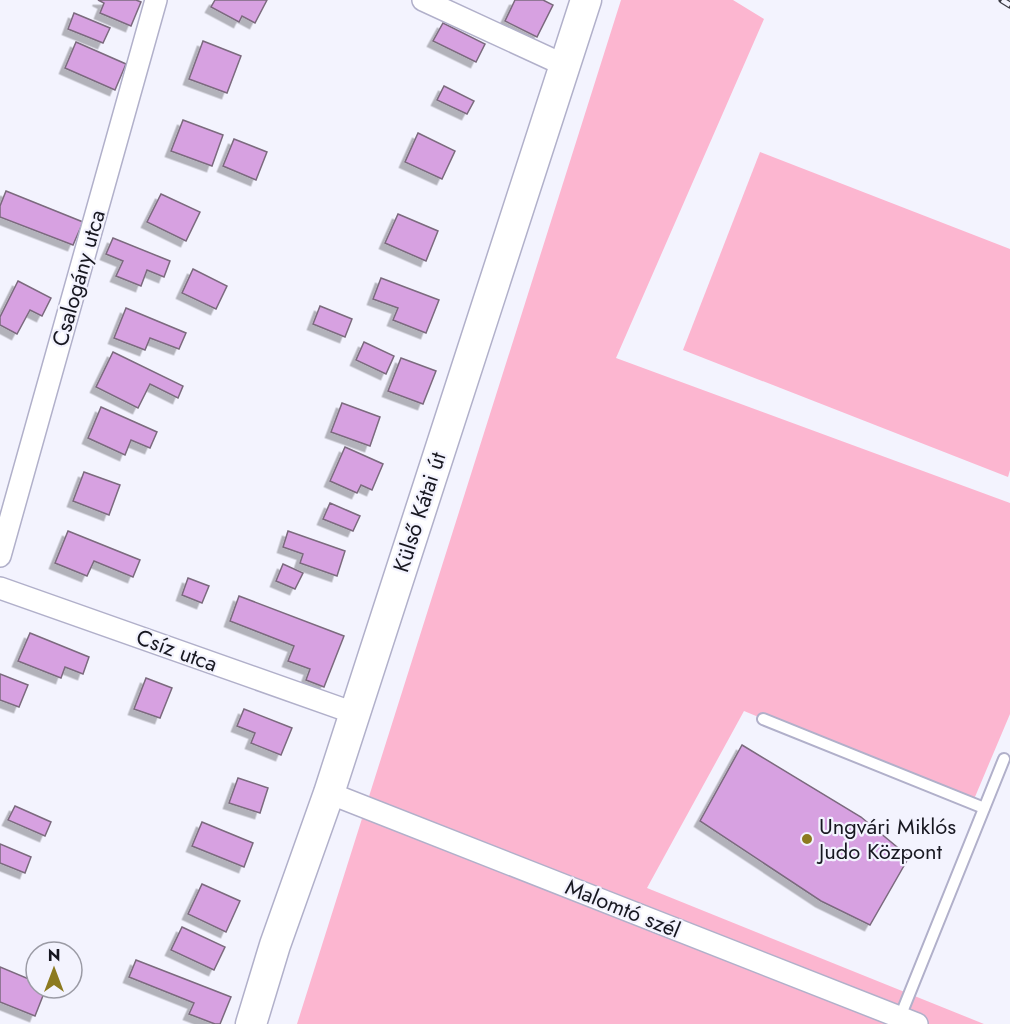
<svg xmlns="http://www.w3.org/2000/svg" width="1010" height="1024" viewBox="0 0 1010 1024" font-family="Jost,sans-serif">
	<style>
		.green { fill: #fcb6d0 }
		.building { fill: #d7a1e1; stroke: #7b6a7e; stroke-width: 1.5; filter: url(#shadow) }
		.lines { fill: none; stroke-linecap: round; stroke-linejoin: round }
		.lane-casing { stroke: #b1b0ca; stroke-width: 14 }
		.street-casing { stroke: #b1b0ca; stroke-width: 24 }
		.secondary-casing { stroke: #b1b0ca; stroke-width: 33 }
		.lane { stroke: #fff; stroke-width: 10 }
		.street { stroke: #fff; stroke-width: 21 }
		.secondary { stroke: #fff; stroke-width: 30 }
		.rail-casing { stroke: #3b3b44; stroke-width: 7 }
		.rail { stroke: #f3f3fe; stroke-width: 4.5; stroke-dasharray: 14; stroke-linecap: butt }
		.poi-dot { fill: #8c7a20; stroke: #f3f3fe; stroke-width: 2 }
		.labels { text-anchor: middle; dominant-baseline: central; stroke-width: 4.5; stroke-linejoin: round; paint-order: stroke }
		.street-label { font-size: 22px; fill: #171720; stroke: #f3f3fe }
		.poi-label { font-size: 22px; fill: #171720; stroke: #f3f3fe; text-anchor: start }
	</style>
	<defs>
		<filter id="shadow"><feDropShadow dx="-5.5" dy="5.5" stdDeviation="0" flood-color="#0004"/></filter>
	</defs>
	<rect width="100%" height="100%" fill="#f3f3fe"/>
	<g class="green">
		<polygon points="621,0 733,0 764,19 616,358 1010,503 1010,714 972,804 744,711 647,888 984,1024 297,1024"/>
		<polygon points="760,152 1010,249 1010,470 1008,477 683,350"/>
	</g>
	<g class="building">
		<polygon points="98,0 136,0 141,2 131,26 100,13 104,3"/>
		<polygon points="215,0 267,0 255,23 242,16 239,22 211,7"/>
		<polygon points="515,0 543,0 553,5 537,37 505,21"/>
		<polygon points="74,13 110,28 103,43 68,29"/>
		<polygon points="443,23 485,44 476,62 433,41"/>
		<polygon points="203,41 241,56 227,93 189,79"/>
		<polygon points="76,42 126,64 115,90 65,68"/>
		<polygon points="444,86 474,101 467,114 437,100"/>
		<polygon points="183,120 223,135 212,166 171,151"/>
		<polygon points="418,133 455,151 442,179 405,162"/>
		<polygon points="234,139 267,152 256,180 223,166"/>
		<polygon points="6,191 83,222 73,245 0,217 0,206"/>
		<polygon points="161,194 200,212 186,241 147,222"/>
		<polygon points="398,214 438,231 426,261 385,243"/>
		<polygon points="113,238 170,261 164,277 147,270 141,286 116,276 123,261 106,254"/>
		<polygon points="193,269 227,286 216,309 182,293"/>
		<polygon points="381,278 439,300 426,333 393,320 398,308 373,299"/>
		<polygon points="18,281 51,298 42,316 30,310 17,334 0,325 0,317"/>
		<polygon points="320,306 352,319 345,337 313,324"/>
		<polygon points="126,308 186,333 179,349 150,338 145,350 114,338"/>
		<polygon points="364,342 394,356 386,374 356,360"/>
		<polygon points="113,352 183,386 178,398 150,384 138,408 96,387"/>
		<polygon points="401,358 436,371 423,404 388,391"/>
		<polygon points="342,403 380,417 370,446 331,432"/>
		<polygon points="101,407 157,432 150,448 131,440 125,455 88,438"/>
		<polygon points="345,447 383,464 372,490 361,485 357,493 330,481"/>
		<polygon points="84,472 120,485 109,515 73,501"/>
		<polygon points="330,503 360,516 353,531 323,519"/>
		<polygon points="68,531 140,560 133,577 94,561 87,576 55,563"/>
		<polygon points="288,531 345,551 337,576 300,563 303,554 283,547"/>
		<polygon points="283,564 303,573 295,589 276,581"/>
		<polygon points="188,578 209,586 202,603 182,595"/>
		<polygon points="239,596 344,636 324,687 306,680 310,669 288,661 294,646 230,621"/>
		<polygon points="30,633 89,657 83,674 65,667 61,678 18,661"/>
		<polygon points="0,674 28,685 19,707 0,700"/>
		<polygon points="146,678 172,688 160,718 134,709"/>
		<polygon points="244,709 292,728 281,755 251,743 255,733 237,726"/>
		<polygon points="742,745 861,817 909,857 870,925 821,901 700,821"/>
		<polygon points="238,778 268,788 260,813 229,803"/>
		<polygon points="15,806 51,822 45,836 8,820"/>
		<polygon points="202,822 253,843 244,867 192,846"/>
		<polygon points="0,844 31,857 25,873 0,863"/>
		<polygon points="202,884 240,901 226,932 188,914"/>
		<polygon points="182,927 225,947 214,970 171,950"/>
		<polygon points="136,960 231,997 220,1024 215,1024 189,1014 194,1003 129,977"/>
		<polygon points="0,967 36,982 36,988 46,988 35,1016 0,1002"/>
	</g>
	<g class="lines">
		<g class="lane-casing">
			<g id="lane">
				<polyline points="763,719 984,808"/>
				<polyline points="900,1017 1004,759"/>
			</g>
		</g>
		<g class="street-casing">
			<g id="street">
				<polyline points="423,0 564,65"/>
				<polyline points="0,556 156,0"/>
				<polyline points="0,588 354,713"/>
				<polyline points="329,793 917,1024"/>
			</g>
		</g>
		<g class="secondary-casing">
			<polyline id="secondary" points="251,1024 275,945 329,793 586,0"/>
		</g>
		<use href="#lane" class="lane"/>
		<use href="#street" class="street"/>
		<use href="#secondary" class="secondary"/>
		<g class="rail-casing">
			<polyline id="rail" points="1002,0 1010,5"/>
		</g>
		<use href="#rail" class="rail"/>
	</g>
	<circle class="poi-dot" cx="807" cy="839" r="6"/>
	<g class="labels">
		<g class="street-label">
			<text transform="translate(78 278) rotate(-74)">Csalogány utca</text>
			<text transform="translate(419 512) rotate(-72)">Külső Kátai út</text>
			<text transform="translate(177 650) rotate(20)">Csíz utca</text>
			<text transform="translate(623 908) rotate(22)">Malomtó szél</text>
		</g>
		<g class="poi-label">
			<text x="819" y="826">Ungvári Miklós<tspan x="819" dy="25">Judo Központ</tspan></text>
		</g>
	</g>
	<g transform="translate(54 970)"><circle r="28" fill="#f3f3fe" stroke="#9b9ba5" stroke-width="1.5"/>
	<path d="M0-4.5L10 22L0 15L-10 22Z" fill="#8c7a20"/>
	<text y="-9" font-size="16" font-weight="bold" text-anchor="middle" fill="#171720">N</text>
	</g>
</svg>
